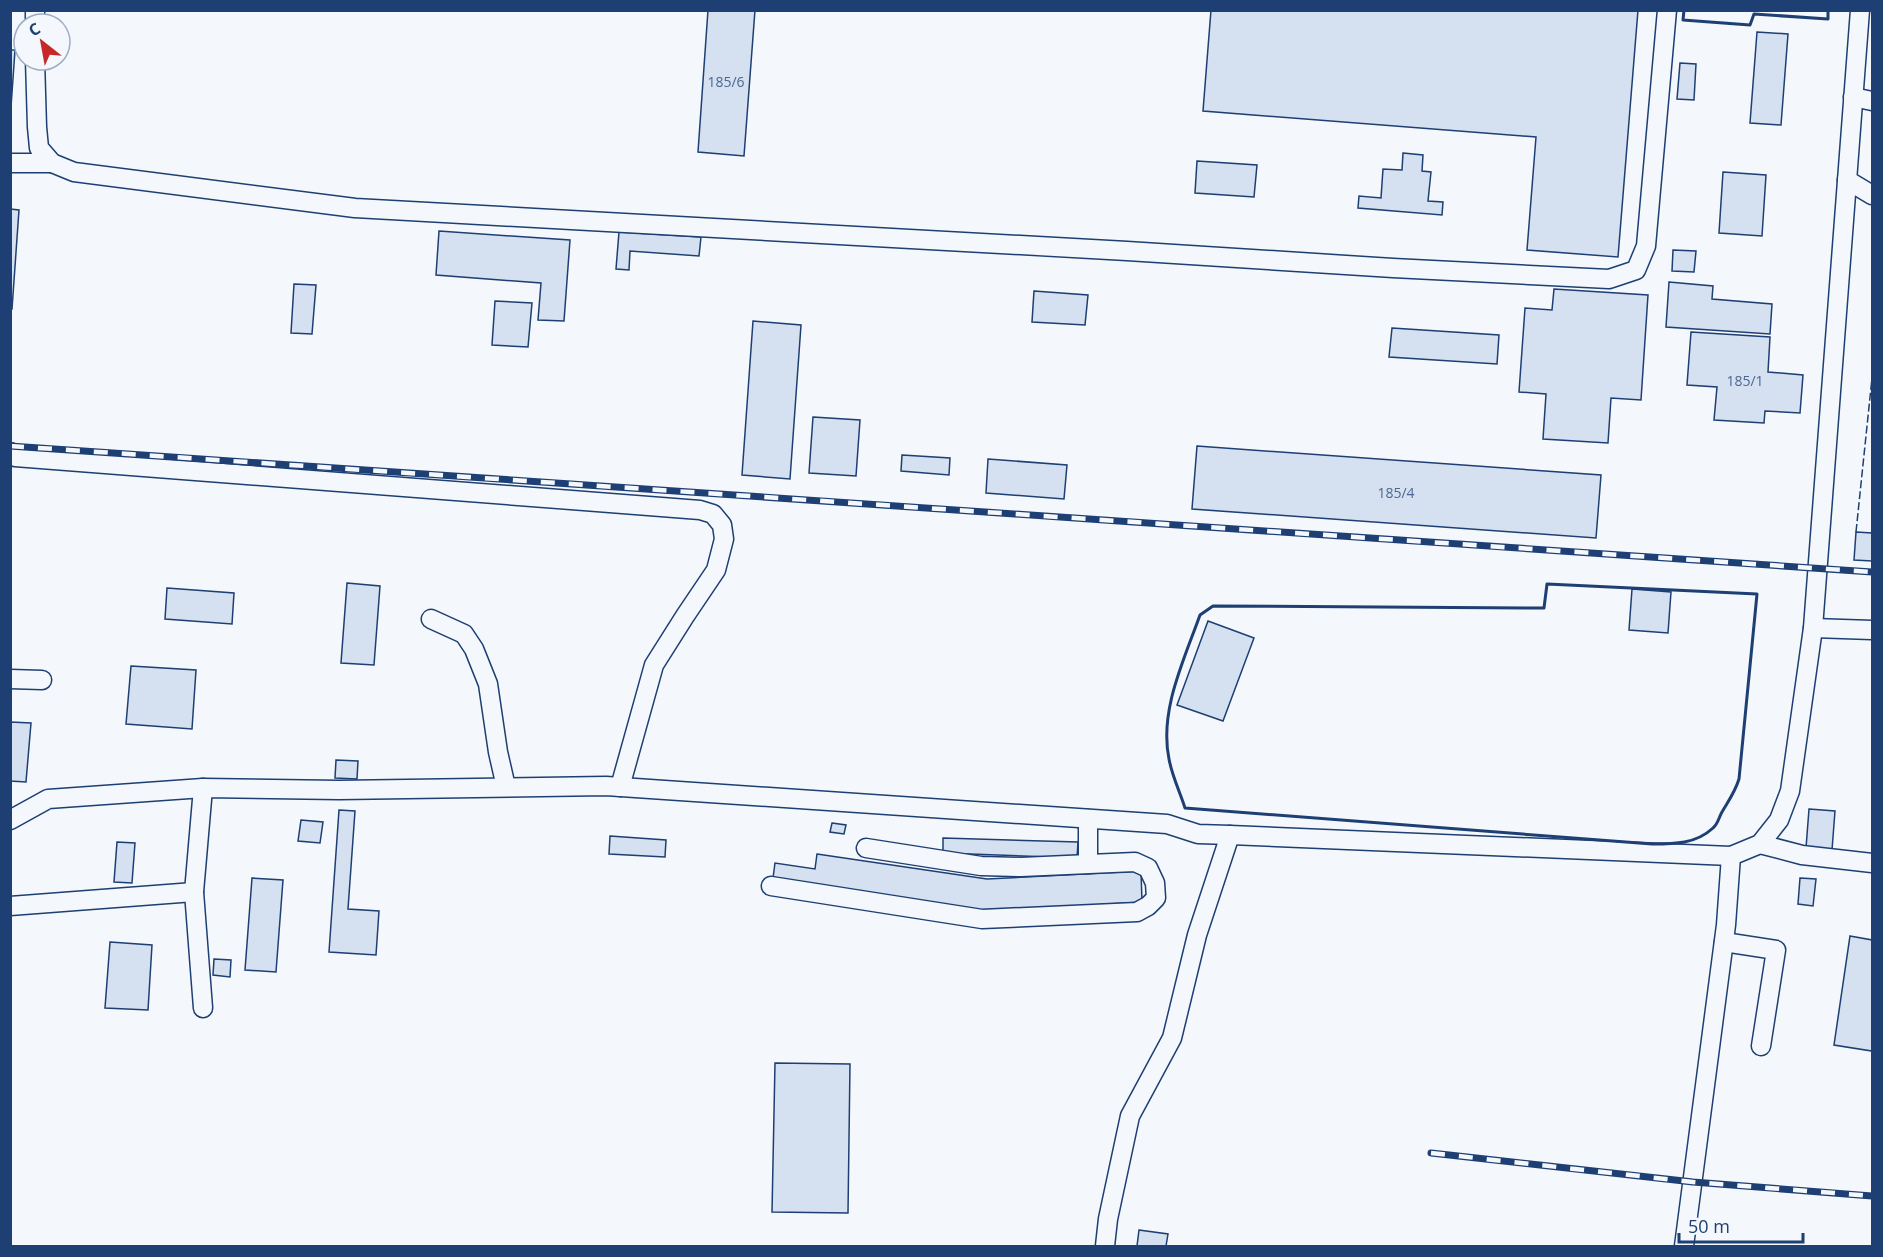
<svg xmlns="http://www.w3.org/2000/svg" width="1883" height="1257" viewBox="0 0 1883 1257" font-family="'Open Sans',sans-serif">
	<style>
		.building { fill: #d5e0f0; stroke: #1d3f73; stroke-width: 1.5 }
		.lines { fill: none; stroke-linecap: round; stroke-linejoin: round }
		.minor-casing { stroke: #1d3f73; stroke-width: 21 }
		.minor { stroke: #f4f7fb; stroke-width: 18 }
		.rail-casing { stroke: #1d3f73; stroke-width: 7 }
		.rail { stroke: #f4f7fb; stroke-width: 4.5; stroke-dasharray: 14; stroke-linecap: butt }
		.fence { stroke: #1d3f73; stroke-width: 1.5; stroke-dasharray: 8 3; stroke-linecap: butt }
		.wall { stroke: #1d3f73; stroke-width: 3 }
		.labels { text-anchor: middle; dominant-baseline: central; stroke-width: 4.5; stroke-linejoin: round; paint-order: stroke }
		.number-label { font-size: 14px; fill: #4b6792 }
	</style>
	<rect width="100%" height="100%" fill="#f4f7fb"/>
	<g class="building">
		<polygon points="708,10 755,10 744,156 698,152"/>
		<polygon points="1211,10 1638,10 1618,257 1527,250 1536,137 1203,111"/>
		<polygon points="1757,32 1788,34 1781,125 1750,123"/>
		<polygon points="10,50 15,50 11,107 10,107"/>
		<polygon points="1680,63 1696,64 1694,100 1677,99"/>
		<polygon points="1403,153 1423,155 1422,171 1431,172 1428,201 1443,202 1442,215 1358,208 1359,196 1381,198 1383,169 1402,170"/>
		<polygon points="1197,161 1257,165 1254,197 1195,193"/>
		<polygon points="1723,172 1766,175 1762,236 1719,233"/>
		<polygon points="10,209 19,210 12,309 10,309"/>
		<polygon points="439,231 570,240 564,321 538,320 541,283 436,275"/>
		<polygon points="619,232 701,237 699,256 630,251 629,270 616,269"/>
		<polygon points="1673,250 1696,251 1694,272 1672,271"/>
		<polygon points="1669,282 1713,286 1712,299 1772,304 1770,334 1666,327"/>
		<polygon points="294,284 316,285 312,334 291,333"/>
		<polygon points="1554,289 1648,295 1641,400 1611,398 1608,443 1543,439 1546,394 1519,392 1525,308 1552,310"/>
		<polygon points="1034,291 1088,295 1085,325 1032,322"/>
		<polygon points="495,301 532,303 528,347 492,345"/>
		<polygon points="753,321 801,325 790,479 742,475"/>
		<polygon points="1392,328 1499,335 1497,364 1389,357"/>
		<polygon points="1691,332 1770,337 1768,372 1803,375 1800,413 1765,411 1764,423 1714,420 1717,387 1687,385"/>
		<polygon points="813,417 860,420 856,476 809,473"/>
		<polygon points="1197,446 1601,475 1596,538 1192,509"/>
		<polygon points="902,455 950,458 949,475 901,471"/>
		<polygon points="988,459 1067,465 1064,499 986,493"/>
		<polygon points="1856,532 1872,533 1872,561 1854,560"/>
		<polygon points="347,583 380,586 374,665 341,663"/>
		<polygon points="167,588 234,593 232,624 165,619"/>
		<polygon points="1632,589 1671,592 1668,633 1629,630"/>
		<polygon points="1208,621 1254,638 1223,721 1177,705"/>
		<polygon points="131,666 196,670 192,729 126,724"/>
		<polygon points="10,722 31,723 26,782 10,781"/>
		<polygon points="336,760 358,761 357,779 335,778"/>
		<polygon points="1809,809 1835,811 1832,850 1806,848"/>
		<polygon points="339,810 355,811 348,909 379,911 376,955 329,952"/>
		<polygon points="301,820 323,822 320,843 298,841"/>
		<polygon points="832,823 846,825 844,834 830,832"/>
		<polygon points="610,836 666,840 665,857 609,854"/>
		<polygon points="943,838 1078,842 1077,858 943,853"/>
		<polygon points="117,842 135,843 132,883 114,882"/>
		<polygon points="817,854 987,879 1141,871 1142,902 989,911 773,878 775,863 815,869"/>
		<polygon points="252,878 283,880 276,972 245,970"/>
		<polygon points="1800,878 1816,879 1813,906 1798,904"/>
		<polygon points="1850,936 1872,940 1872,1051 1834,1045"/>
		<polygon points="110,942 152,945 148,1010 105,1008"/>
		<polygon points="214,959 231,960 230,977 213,975"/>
		<polygon points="775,1063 850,1064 848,1213 772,1212"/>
		<polygon points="1139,1230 1168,1234 1166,1246 1137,1246"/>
	</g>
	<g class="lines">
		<g class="minor-casing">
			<g id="minor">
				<polyline points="35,10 35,24"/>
				<polyline points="35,60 37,127 39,148 52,163 74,172 355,208 1127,251 1393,268 1609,279 1636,270 1646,246 1667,10"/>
				<polyline points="1853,97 1872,101"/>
				<polyline points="10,163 52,163"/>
				<polyline points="1847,180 1872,195"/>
				<polyline points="10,452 15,457 700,510 713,514 722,525 724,539 716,570 685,616 654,665 620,787"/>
				<polyline points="431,619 464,634 474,649 488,684 498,752 506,787"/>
				<polyline points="1813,628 1872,630"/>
				<polyline points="10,679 42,680"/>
				<polyline points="203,788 194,892 203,1008"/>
				<polyline points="1088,819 1088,864"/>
				<polyline points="10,820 48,799 203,788 339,790 606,786 1167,824 1198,834 1230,835 1731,856 1760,844 1779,820 1790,791 1813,628 1860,10"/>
				<polyline points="1760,844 1802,855 1872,863"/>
				<polyline points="771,886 982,919 1137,912 1148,906 1156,898 1155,883 1148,868 1135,862 1021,867 981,866 866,848"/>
				<polyline points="10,906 194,892"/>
				<polyline points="1724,942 1776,950 1761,1046"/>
				<polyline points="1105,1246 1108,1219 1130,1116 1172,1038 1197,935 1230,835"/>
				<polyline points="1684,1246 1726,925 1731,856"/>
			</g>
		</g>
		<use href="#minor" class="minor"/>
		<g class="rail-casing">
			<g id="rail">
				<polyline points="10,446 1872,572"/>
				<polyline points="1431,1153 1693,1182 1872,1196"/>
			</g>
		</g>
		<use href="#rail" class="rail"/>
		<polyline class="fence" points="1856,532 1872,378"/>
		<g class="wall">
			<polyline points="1684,10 1683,20 1750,25 1754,14 1828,19 1828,10"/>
			<path d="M1547,584L1757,594L1739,779C1735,792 1729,800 1722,812C1719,817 1718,824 1713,828C1696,844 1674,844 1652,844L1185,808C1180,792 1172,776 1169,759C1159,711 1184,660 1200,615L1213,606L1544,608Z"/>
		</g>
	</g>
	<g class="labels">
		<g class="number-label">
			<text x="726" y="81">185/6</text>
			<text x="1745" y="380">185/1</text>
			<text x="1396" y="492">185/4</text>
		</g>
	</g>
	<rect width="1883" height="1257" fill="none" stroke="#1d3f73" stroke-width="24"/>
	<g transform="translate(42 42) rotate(329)"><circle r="28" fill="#f4f7fb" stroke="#9eadc5" stroke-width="1.5"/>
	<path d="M0-4.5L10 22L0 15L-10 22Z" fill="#c62828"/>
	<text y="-9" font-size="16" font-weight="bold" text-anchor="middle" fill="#1d3f73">С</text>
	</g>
	<path d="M1679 1233v9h124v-9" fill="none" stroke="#1d3f73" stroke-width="3"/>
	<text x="1688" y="1233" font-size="18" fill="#1d3f73" stroke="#f4f7fb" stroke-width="4.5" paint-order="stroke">50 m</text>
</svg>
